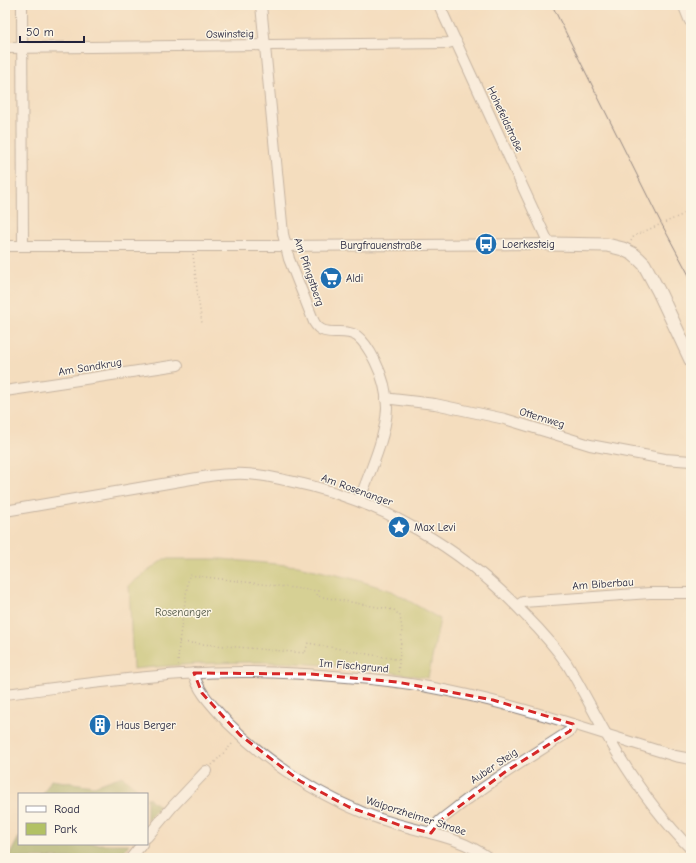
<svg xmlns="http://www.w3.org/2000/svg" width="696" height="863" viewBox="0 0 696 863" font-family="'Comic Neue',sans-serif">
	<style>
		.green { fill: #b2c164; stroke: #6a7250 }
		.forest { fill: #8da75a; stroke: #58644a }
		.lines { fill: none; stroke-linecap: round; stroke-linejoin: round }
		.minor-casing { stroke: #8b807c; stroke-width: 12 }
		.tertiary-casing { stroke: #8b807c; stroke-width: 15 }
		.path { stroke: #8b807c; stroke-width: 1.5; stroke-dasharray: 1 3; stroke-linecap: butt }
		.minor { stroke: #fff; stroke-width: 10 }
		.tertiary { stroke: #fff; stroke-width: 13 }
		.tram { stroke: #22223b; stroke-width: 1 }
		.path-bridge { stroke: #8b807c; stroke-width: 1.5; stroke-dasharray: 1 3; stroke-linecap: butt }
		.marked { fill: none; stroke: #d62828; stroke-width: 3; stroke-dasharray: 8 5; stroke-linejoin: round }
		.labels { text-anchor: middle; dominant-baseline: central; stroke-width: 3; stroke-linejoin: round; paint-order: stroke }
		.street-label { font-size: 11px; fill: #22223b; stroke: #fcf5e5 }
		.poi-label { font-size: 11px; fill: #22223b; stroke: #fcf5e5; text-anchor: start }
		.park-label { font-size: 11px; fill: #545a49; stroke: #fcf5e5 }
	</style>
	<rect width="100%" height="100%" fill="#fcf5e5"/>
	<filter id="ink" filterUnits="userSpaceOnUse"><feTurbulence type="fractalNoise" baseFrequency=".025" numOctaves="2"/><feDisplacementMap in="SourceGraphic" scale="8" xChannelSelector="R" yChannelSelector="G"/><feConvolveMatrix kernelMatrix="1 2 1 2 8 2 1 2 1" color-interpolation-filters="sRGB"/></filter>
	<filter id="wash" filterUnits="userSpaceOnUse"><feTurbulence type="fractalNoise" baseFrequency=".012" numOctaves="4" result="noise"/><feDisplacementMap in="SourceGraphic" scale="16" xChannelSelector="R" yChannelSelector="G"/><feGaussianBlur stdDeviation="0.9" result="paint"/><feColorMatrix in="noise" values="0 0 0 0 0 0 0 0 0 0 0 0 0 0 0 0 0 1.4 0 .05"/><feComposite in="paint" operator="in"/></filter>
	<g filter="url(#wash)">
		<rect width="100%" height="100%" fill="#f4ddbe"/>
		<path class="green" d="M164,559H221L298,566L354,579L392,591L440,619L428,678C373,669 319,663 264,662C220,662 176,665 133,669L129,585Z"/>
		<g class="forest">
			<polygon points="122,776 144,794 43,794 51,780 94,786"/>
			<polygon points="147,797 159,806 147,821"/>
			<polygon points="19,837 19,844 129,844 119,858 8,858"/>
		</g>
	</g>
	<g filter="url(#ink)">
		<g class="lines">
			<g class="minor-casing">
				<g id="minor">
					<polyline points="22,5 23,246"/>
					<path d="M261,5L283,234L289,259L314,322C324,340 342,326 357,336C365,342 371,353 375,361C382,375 387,391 387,408C386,437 369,474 359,501"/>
					<polyline points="5,48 448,43 456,41"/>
					<polyline points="5,246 279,246 549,244 439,5"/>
					<polyline points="5,391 178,365"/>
					<polyline points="386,399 392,399 435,404 505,419 590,445 665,459 691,461"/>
					<path d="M5,511L209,476C217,475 226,474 234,474C253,473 271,477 289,481C380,499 464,549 527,617C541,631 555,647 567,664C581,687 593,711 606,734C630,776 657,815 691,849"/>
					<polyline points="517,606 523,602 650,593 691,593"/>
					<path d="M194,673C197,692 216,709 228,723C267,762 313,792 364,813C372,816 379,819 387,821C423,833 457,835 489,858"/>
					<path d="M5,694C64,687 123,678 182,674C237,670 292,672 346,677C374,679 401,682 428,687C512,702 593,731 675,756L691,759"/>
					<path d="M431,833C436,822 446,816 455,809C491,780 532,756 570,731L573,724"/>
					<polyline points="147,837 172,807 206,771"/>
					<polyline points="131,858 142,844"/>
				</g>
			</g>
			<g class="tertiary-casing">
				<g id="tertiary">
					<polyline points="685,5 691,20"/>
					<polyline points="549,244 607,245 623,249 633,254 639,259 644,264 659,292 691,360"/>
				</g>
			</g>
			<g class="path">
				<polyline points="689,212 691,211"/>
				<polyline points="631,241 634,236 643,232"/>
				<polyline points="193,254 198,297 202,323"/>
				<polyline points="179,642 305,653 308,643 400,660"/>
				<polyline points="178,665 179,642 189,575 318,591 317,596 394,610 400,616 402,629 398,674"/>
				<polyline points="212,765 234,742"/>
			</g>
			<use href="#minor" class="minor"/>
			<use href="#tertiary" class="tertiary"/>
			<polyline class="tram" points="552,5 660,221 691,279"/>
			<polyline class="path-bridge" points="643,232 689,212"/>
		</g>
	</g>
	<path d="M0 0H696V863H0ZM194,673L310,674L397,682L493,700L573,724L570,731L505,772L441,820L431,833L402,826L349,807L300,781L240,735L202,693Z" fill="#f4ddbe" fill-opacity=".55" fill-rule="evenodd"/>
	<path class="marked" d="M194,673L310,674L397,682L493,700L573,724L570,731L505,772L441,820L431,833L402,826L349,807L300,781L240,735L202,693Z"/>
	<defs>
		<g id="bus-disc" transform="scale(1.15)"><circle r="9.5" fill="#1f6fb2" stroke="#fcf5e5"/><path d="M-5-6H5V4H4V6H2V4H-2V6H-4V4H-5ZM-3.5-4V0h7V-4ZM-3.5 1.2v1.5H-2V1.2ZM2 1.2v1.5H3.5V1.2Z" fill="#fff"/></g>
		<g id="supermarket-disc" transform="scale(1.15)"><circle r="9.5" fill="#1f6fb2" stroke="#fcf5e5"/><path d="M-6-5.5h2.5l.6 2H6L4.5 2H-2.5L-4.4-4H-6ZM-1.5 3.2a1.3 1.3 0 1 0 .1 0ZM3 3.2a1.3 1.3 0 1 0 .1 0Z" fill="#fff"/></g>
		<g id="sight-disc" transform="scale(1.15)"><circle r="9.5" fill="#1f6fb2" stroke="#fcf5e5"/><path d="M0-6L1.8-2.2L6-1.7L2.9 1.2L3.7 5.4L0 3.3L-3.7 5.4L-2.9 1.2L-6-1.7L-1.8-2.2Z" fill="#fff"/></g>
		<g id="building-disc" transform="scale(1.15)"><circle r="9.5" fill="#1f6fb2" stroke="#fcf5e5"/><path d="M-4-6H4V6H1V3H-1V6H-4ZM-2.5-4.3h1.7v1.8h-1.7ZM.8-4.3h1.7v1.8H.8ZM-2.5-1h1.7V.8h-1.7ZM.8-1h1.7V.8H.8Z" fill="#fff"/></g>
	</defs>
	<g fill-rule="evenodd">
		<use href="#bus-disc" x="486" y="244"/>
		<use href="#supermarket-disc" x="331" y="278"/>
		<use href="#sight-disc" x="399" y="527"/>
		<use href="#building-disc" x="100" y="725"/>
	</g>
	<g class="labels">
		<g class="street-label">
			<text transform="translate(230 34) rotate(-1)">Oswinsteig</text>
			<text transform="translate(505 119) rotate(65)">Hohefeldstraße</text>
			<text x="381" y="245">Burgfrauenstraße</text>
			<text transform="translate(309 272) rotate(71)">Am Pfingstberg</text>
			<text transform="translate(90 367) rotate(-9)">Am Sandkrug</text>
			<text transform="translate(542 418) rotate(17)">Otternweg</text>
			<text transform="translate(357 490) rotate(20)">Am Rosenanger</text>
			<text transform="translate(603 584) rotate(-4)">Am Biberbau</text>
			<text transform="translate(354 666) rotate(5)">Im Fischgrund</text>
			<text transform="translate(494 766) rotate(-34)">Auber Steig</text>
			<text transform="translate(416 816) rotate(18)">Walporzheimer Straße</text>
		</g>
		<g class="poi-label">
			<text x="502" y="244">Loerkesteig</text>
			<text x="346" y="278">Aldi</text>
			<text x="414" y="527">Max Levi</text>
			<text x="116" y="725">Haus Berger</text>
		</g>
		<g class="park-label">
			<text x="183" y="612">Rosenanger</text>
		</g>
	</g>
	<rect width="696" height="863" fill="none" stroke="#fcf5e5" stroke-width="20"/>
	<rect x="18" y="793" width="130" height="52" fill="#fcf5e5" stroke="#a5a1a1"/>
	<rect x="26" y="806" width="20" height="6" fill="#ffffff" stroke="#a5a1a1"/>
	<text x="54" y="813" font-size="12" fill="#22223b">Road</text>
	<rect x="26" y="823" width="20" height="12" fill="#b2c164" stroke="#a5a1a1"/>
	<text x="54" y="833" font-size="12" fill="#22223b">Park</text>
	<path d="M20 36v6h64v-6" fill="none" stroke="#22223b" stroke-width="2"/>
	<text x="26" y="36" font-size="12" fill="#22223b" stroke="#fcf5e5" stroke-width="3" paint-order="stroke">50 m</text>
</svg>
